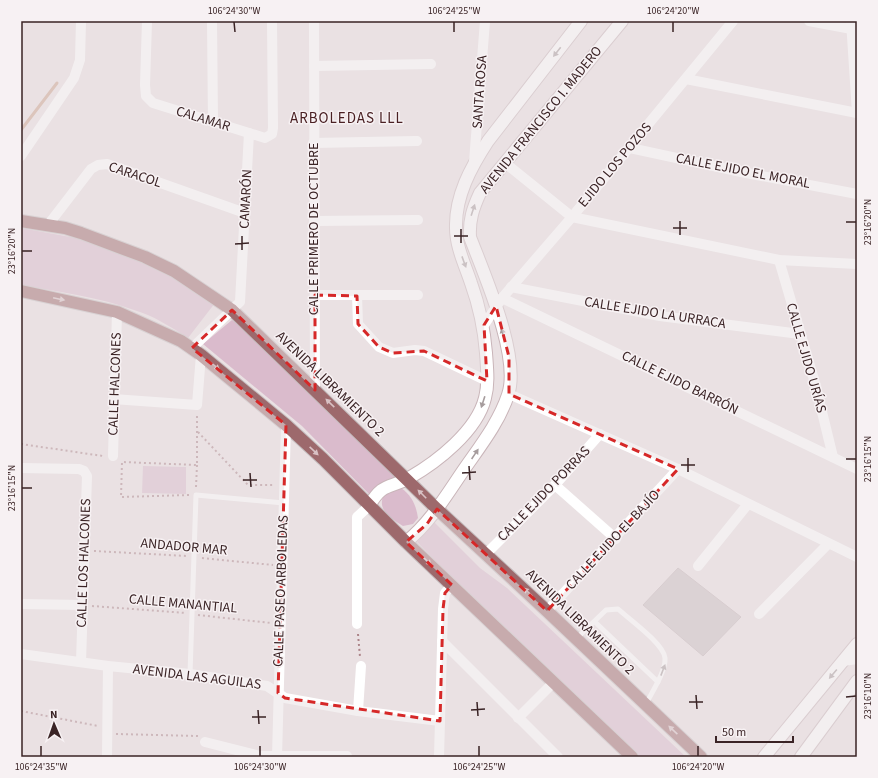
<svg xmlns="http://www.w3.org/2000/svg" width="878" height="778" viewBox="0 0 878 778" font-family="'Source Sans 3',sans-serif">
	<style>
		.green { fill: #dabbcc }
		.lines { fill: none; stroke-linecap: round; stroke-linejoin: round }
		.stream { stroke: #cca28d; stroke-width: 3 }
		.building { fill: #cbbec1; stroke: #c3b4b7 }
		.secondary-casing { stroke: #c9b5b9; stroke-width: 14 }
		.primary-casing { stroke: #c4bdbe; stroke-width: 14 }
		.path { stroke: #ac8489; stroke-width: 2; stroke-dasharray: 2 3; stroke-linecap: butt }
		.lane { stroke: #fff; stroke-width: 5 }
		.street { stroke: #fff; stroke-width: 10 }
		.secondary { stroke: #fff; stroke-width: 12 }
		.primary { stroke: #9d696c; stroke-width: 12 }
		.oneway { fill: #a69c9d }
		.oneway2 { fill: #d8c1c4 }
		.marked { fill: none; stroke: #d62828; stroke-width: 3; stroke-dasharray: 8 5; stroke-linejoin: round }
		.ticks { fill: none; stroke: #3a2325; stroke-width: 1.5 }
		.labels { text-anchor: middle; dominant-baseline: central; stroke-width: 3; stroke-linejoin: round; paint-order: stroke }
		.street-label { font-size: 14px; fill: #3a2325; stroke: #f7f1f3 }
		.neighbourhood-label { font-size: 15px; letter-spacing: 1px; fill: #4a2023; stroke: #f7f1f3 }
		.neatline { fill: none; stroke: #3a2325; stroke-width: 1.5 }
		.ticks-label { font-size: 10px; text-anchor: middle; fill: #3a2325 }
	</style>
	<rect width="100%" height="100%" fill="#eae1e3"/>
	<g class="green">
		<path d="M21,228L87,240L146,261L215,303L188,338C171,327 154,316 134,310C98,297 59,292 21,285Z"/>
		<polygon points="232,320 283,359 398,479 370,495 302,426 203,344"/>
		<polygon points="143,466 186,467 186,494 142,493"/>
		<path d="M401,488C412,496 416,505 418,518L413,524L403,526C388,517 374,507 387,490Z"/>
		<polygon points="434,522 480,568 507,588 686,757 635,757 470,597 417,542"/>
	</g>
	<g class="lines">
		<polyline class="stream" points="21,130 57,83"/>
	</g>
	<polygon class="building" points="678,568 741,617 703,656 643,605"/>
	<g class="lines">
		<g class="secondary-casing">
			<g id="secondary">
				<path d="M369,506C383,482 389,489 409,478C437,462 477,431 485,398C489,383 487,368 486,353C484,327 480,308 471,283C465,265 456,247 456,228C455,196 471,167 488,141L581,21"/>
				<path d="M406,542C431,522 447,494 465,468C481,445 499,422 508,395C521,357 484,274 470,237C469,220 473,208 480,193L622,21"/>
				<polyline points="764,757 857,644"/>
				<polyline points="801,757 857,681"/>
			</g>
		</g>
		<g class="primary-casing">
			<g id="primary">
				<polyline points="21,221 65,228 81,233 145,257 174,271 232,310 437,509 547,611 701,757"/>
				<polyline points="21,291 117,312 181,341 201,355 286,425 323,459 406,542 632,757"/>
			</g>
		</g>
		<g class="path">
			<polyline points="198,432 248,485 275,485"/>
			<polyline points="21,444 103,456"/>
			<polyline points="196,487 197,465"/>
			<polyline points="189,495 121,497 122,462 197,465 197,414"/>
			<polyline points="94,551 187,556"/>
			<polyline points="202,558 273,565"/>
			<polyline points="92,606 186,613"/>
			<polyline points="198,615 271,623"/>
			<polyline points="358,634 360,657"/>
			<polyline points="21,711 98,726"/>
			<polyline points="116,734 198,736"/>
		</g>
		<g class="lane">
			<polyline points="595,622 658,682"/>
			<path d="M577,638L606,610L618,609C629,619 664,644 665,658C666,671 652,692 646,704"/>
			<polyline points="190,674 196,495 284,503"/>
		</g>
		<g class="street">
			<polyline points="147,21 145,85 146,96 153,103 265,138 272,134 273,128 272,21"/>
			<polyline points="212,21 213,122"/>
			<polyline points="314,21 315,390"/>
			<polyline points="809,21 857,30"/>
			<polyline points="851,21 857,113"/>
			<polyline points="314,66 431,64"/>
			<polyline points="686,79 857,113"/>
			<polyline points="313,143 417,141"/>
			<polyline points="630,148 746,173 857,194"/>
			<polyline points="21,156 74,78 80,60 81,21"/>
			<polyline points="474,162 485,21"/>
			<polyline points="505,163 572,217 779,260 857,264"/>
			<polyline points="314,221 418,220"/>
			<polyline points="48,225 91,169 98,165 107,164 245,213"/>
			<polyline points="779,260 815,383 833,457"/>
			<polyline points="511,287 660,316 800,334"/>
			<polyline points="315,295 418,295"/>
			<polyline points="357,296 358,324 379,347 393,353 415,350 424,351 487,381"/>
			<polyline points="502,298 857,469"/>
			<polyline points="484,325 502,298 572,217 733,21"/>
			<polyline points="192,348 240,302 249,133"/>
			<polyline points="509,394 678,469 857,557"/>
			<polyline points="113,399 197,405 201,355"/>
			<polyline points="113,456 117,312"/>
			<polyline points="21,468 79,469 84,471 87,476 81,662"/>
			<polyline points="555,485 616,539"/>
			<polyline points="486,554 555,485 600,434"/>
			<polyline points="698,566 748,504"/>
			<polyline points="21,604 83,605"/>
			<polyline points="547,611 678,469"/>
			<polyline points="759,614 828,544"/>
			<polyline points="357,624 357,517 369,506"/>
			<polyline points="442,641 558,757"/>
			<polyline points="21,654 108,666 190,674 267,686 285,698 358,711 440,721"/>
			<polyline points="843,661 857,659"/>
			<polyline points="358,711 361,666"/>
			<polyline points="518,718 554,682"/>
			<polyline points="205,742 260,756 347,756"/>
			<polyline points="107,757 108,666"/>
			<polyline points="277,757 286,425"/>
			<polyline points="439,757 443,609 445,593 452,585"/>
		</g>
		<use href="#secondary" class="secondary"/>
		<use href="#primary" class="primary"/>
	</g>
	<defs><path id="oneway-solid" d="M-6-.8H1V-3.2L6.5 0L1 3.2V.8H-6Z"/></defs>
	<g class="oneway">
		<use href="#oneway-solid" transform="translate(557 52) rotate(128)"/>
		<use href="#oneway-solid" transform="translate(473 210) rotate(-72)"/>
		<use href="#oneway-solid" transform="translate(464 262) rotate(70)"/>
		<use href="#oneway-solid" transform="translate(503 334) rotate(-105)"/>
		<use href="#oneway-solid" transform="translate(483 402) rotate(108)"/>
		<use href="#oneway-solid" transform="translate(475 454) rotate(-56)"/>
		<use href="#oneway-solid" transform="translate(663 670) rotate(-69)"/>
		<use href="#oneway-solid" transform="translate(833 674) rotate(130)"/>
	</g>
	<g class="oneway2">
		<use href="#oneway-solid" transform="translate(59 299) rotate(12)"/>
		<use href="#oneway-solid" transform="translate(215 366) rotate(39)"/>
		<use href="#oneway-solid" transform="translate(330 403) rotate(-136)"/>
		<use href="#oneway-solid" transform="translate(314 451) rotate(43)"/>
		<use href="#oneway-solid" transform="translate(422 494) rotate(-135)"/>
		<use href="#oneway-solid" transform="translate(427 561) rotate(43)"/>
		<use href="#oneway-solid" transform="translate(528 592) rotate(-137)"/>
		<use href="#oneway-solid" transform="translate(673 730) rotate(-137)"/>
	</g>
	<path d="M0 0H878V778H0ZM315,295L357,296L358,324L379,347L393,353L424,351L487,381L484,325L496,306L509,357V394L678,469L547,611L437,509L427,524L406,542L452,585L445,593L443,609L440,721L285,698L278,693L286,425L192,348L232,310L315,390Z" fill="#eae1e3" fill-opacity=".55" fill-rule="evenodd"/>
	<path class="marked" d="M315,295L357,296L358,324L379,347L393,353L424,351L487,381L484,325L496,306L509,357V394L678,469L547,611L437,509L427,524L406,542L452,585L445,593L443,609L440,721L285,698L278,693L286,425L192,348L232,310L315,390Z"/>
	<path class="ticks" d="M234,22L235,32M454,22V32M673,22V32M680,221V235M846,222H856M673,228H687M461,229V243M242,236V250M454,236H468M235,244L249,243M22,251H32M688,458V472M846,459H856M681,465H695M469,466L470,480M250,473L251,487M462,473L476,472M243,480H257M22,488H32M696,695L697,709M846,697L856,696M477,702L478,716M689,702H703M258,710L259,724M471,710L485,709M252,717H266M41,746V756M260,746V756M479,746V756M698,746V756"/>
	<g class="labels">
		<g class="street-label">
			<text transform="translate(480 92) rotate(-86)">SANTA ROSA</text>
			<text transform="translate(203 119) rotate(17)">CALAMAR</text>
			<text transform="translate(541 120) rotate(-51)">AVENIDA FRANCISCO I. MADERO</text>
			<text transform="translate(615 165) rotate(-50)">EJIDO LOS POZOS</text>
			<text transform="translate(743 171) rotate(11)">CALLE EJIDO EL MORAL</text>
			<text transform="translate(135 175) rotate(18)">CARACOL</text>
			<text transform="translate(246 199) rotate(-87)">CAMARÓN</text>
			<text transform="translate(314 229) rotate(-90)">CALLE PRIMERO DE OCTUBRE</text>
			<text transform="translate(655 313) rotate(9)">CALLE EJIDO LA URRACA</text>
			<text transform="translate(806 358) rotate(74)">CALLE EJIDO URÍAS</text>
			<text transform="translate(680 383) rotate(26)">CALLE EJIDO BARRÓN</text>
			<text transform="translate(115 384) rotate(-88)">CALLE HALCONES</text>
			<text transform="translate(330 384) rotate(44)">AVENIDA LIBRAMIENTO 2</text>
			<text transform="translate(544 494) rotate(-46)">CALLE EJIDO PORRAS</text>
			<text transform="translate(613 540) rotate(-47)">CALLE EJIDO EL BAJÍO</text>
			<text transform="translate(184 547) rotate(5)">ANDADOR MAR</text>
			<text transform="translate(84 563) rotate(-88)">CALLE LOS HALCONES</text>
			<text transform="translate(281 591) rotate(-88)">CALLE PASEO ARBOLEDAS</text>
			<text transform="translate(183 604) rotate(5)">CALLE MANANTIAL</text>
			<text transform="translate(580 622) rotate(44)">AVENIDA LIBRAMIENTO 2</text>
			<text transform="translate(197 677) rotate(7)">AVENIDA LAS AGUILAS</text>
		</g>
		<g class="neighbourhood-label">
			<text x="347" y="118">ARBOLEDAS LLL</text>
		</g>
	</g>
	<rect width="878" height="778" fill="none" stroke="#f7f1f3" stroke-width="44"/>
	<g transform="translate(54 724) rotate(358)" stroke="#f7f1f3" stroke-width="3" paint-order="stroke">
	<path d="M0-3L7 15L0 10L-7 15Z" fill="#3a2325"/>
	<text y="-6" font-size="11" font-weight="bold" text-anchor="middle" fill="#3a2325">N</text>
	</g>
	<path d="M716 736v6h77v-6" fill="none" stroke="#3a2325" stroke-width="2"/>
	<text x="722" y="736" font-size="12" fill="#3a2325" stroke="#f7f1f3" stroke-width="3" paint-order="stroke">50 m</text>
	<rect x="22" y="22" width="834" height="734" class="neatline"/>
	<g class="ticks-label">
		<text x="234" y="14">106°24'30"W</text>
		<text x="454" y="14">106°24'25"W</text>
		<text x="673" y="14">106°24'20"W</text>
		<text transform="translate(867 222) rotate(-90)" y="4">23°16'20"N</text>
		<text transform="translate(11 251) rotate(-90)" y="4">23°16'20"N</text>
		<text transform="translate(867 459) rotate(-90)" y="4">23°16'15"N</text>
		<text transform="translate(11 488) rotate(-90)" y="4">23°16'15"N</text>
		<text transform="translate(867 696) rotate(-90)" y="4">23°16'10"N</text>
		<text x="41" y="770">106°24'35"W</text>
		<text x="260" y="770">106°24'30"W</text>
		<text x="479" y="770">106°24'25"W</text>
		<text x="698" y="770">106°24'20"W</text>
	</g>
</svg>
